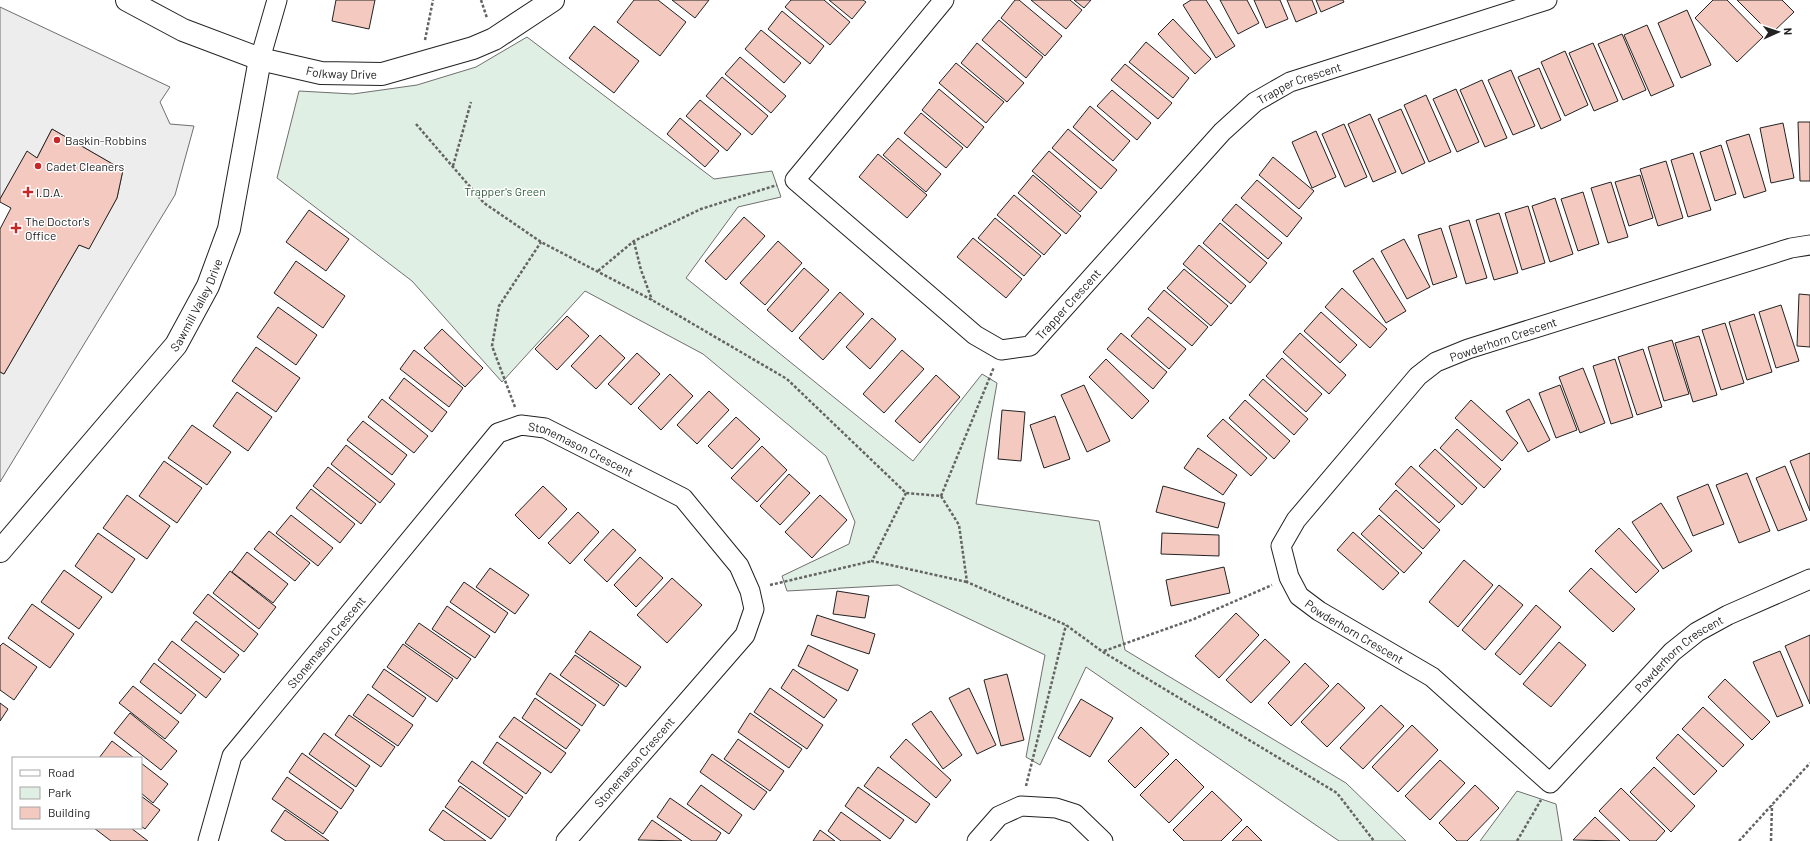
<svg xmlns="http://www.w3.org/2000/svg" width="1810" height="841" viewBox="0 0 1810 841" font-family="Barlow,sans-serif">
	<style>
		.green { fill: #e0efe3; stroke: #6f6f6f }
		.parking { fill: #ededed; stroke: #6f6f6f }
		.building { fill: #f3c9c0; stroke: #222 }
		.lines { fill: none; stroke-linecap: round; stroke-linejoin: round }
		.street-casing { stroke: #222; stroke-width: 21 }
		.secondary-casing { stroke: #222; stroke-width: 24 }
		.path { stroke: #646464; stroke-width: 2.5; stroke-dasharray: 3 2; stroke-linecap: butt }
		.street { stroke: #fff; stroke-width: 19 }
		.secondary { stroke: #fff; stroke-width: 22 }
		.poi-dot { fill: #c62828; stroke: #fff; stroke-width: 1.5 }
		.labels { text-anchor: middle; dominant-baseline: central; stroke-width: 3; stroke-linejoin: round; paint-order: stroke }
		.street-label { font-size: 12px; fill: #222; stroke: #fff }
		.poi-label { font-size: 12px; fill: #222; stroke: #fff; text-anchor: start }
		.park-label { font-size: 12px; fill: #2f5e38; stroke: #fff }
	</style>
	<rect width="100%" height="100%" fill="#fff"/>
	<g class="green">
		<polygon points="527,37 714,179 772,171 781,197 738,207 686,278 913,461 982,374 997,383 976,504 1099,521 1125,650 1346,783 1406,841 1339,841 1086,667 1040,765 1026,757 1045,655 898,585 787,591 782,576 849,544 855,522 826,456 703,354 585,291 502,382 412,281 277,178 299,91 353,94 417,85 476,67"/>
		<polygon points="1517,791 1556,804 1562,841 1480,841"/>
	</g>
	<polygon class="parking" points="0,7 170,87 160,102 170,124 194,126 175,195 0,482 0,372 4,374 79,245 89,248 117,198 123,170 52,129 37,158 27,152 0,199"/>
	<g class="building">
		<polygon points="336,0 375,0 369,29 332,21"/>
		<polygon points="634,0 658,0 686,22 660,56 617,22"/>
		<polygon points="672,0 709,0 695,18"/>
		<polygon points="791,0 824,0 850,22 830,45 785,7"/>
		<polygon points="829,0 863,0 866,2 852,19"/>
		<polygon points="1015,0 1019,0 1062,36 1045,56 1001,18"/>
		<polygon points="1031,0 1070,0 1082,10 1066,29"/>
		<polygon points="1074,0 1091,0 1084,8"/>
		<polygon points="1191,0 1206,0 1235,46 1216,58 1183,5"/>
		<polygon points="1220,0 1247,0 1259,23 1238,34"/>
		<polygon points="1254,0 1280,0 1288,19 1266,28"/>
		<polygon points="1287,0 1312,0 1317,13 1296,22"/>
		<polygon points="1316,0 1343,0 1344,2 1321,12"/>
		<polygon points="1713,0 1727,0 1763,37 1737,62 1695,18"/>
		<polygon points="1737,0 1782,0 1794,12 1771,34"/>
		<polygon points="1687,10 1711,65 1681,78 1658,23"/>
		<polygon points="782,11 824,46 810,64 768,29"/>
		<polygon points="1173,19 1211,59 1195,74 1158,34"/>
		<polygon points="999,20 1043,57 1026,78 982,40"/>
		<polygon points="1647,25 1674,86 1651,96 1624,35"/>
		<polygon points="594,26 639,61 614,93 569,58"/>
		<polygon points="761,30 801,63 784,83 745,49"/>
		<polygon points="1622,34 1646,90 1623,100 1598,44"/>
		<polygon points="1146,42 1189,78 1173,98 1129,62"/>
		<polygon points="977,43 1024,83 1007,102 961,63"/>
		<polygon points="1593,43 1618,101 1594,111 1569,53"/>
		<polygon points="1565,51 1588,105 1565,116 1541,62"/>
		<polygon points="740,57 786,96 771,113 725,74"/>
		<polygon points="956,63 1004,102 986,123 939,83"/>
		<polygon points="1125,64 1172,103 1158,119 1111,80"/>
		<polygon points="1539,68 1561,120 1541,129 1518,77"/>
		<polygon points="1511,70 1535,126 1513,135 1488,80"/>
		<polygon points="722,77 768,116 752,135 706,96"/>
		<polygon points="1482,80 1507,138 1485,147 1460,90"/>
		<polygon points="939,89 984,127 967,148 922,110"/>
		<polygon points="1456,89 1479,142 1457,152 1433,99"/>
		<polygon points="1112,90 1151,123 1137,140 1097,106"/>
		<polygon points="1426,95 1451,152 1429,162 1404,105"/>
		<polygon points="700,100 741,134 727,151 686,116"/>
		<polygon points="1090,106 1130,141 1113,161 1073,127"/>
		<polygon points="1401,109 1425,163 1402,174 1378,119"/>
		<polygon points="921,113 963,148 946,168 904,133"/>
		<polygon points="1370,114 1396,172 1373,182 1348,124"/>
		<polygon points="680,118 719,151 705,167 667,134"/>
		<polygon points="1798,122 1810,122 1810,181 1800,181"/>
		<polygon points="1783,123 1794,178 1771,183 1760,128"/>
		<polygon points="1344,124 1367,177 1345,187 1322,134"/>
		<polygon points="52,129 123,170 117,198 89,249 79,245 4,374 0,372 0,229 11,208 0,202 0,199 27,151 37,158"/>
		<polygon points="1068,129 1117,170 1101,189 1052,148"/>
		<polygon points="1316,131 1336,177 1312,188 1292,142"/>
		<polygon points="1749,134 1766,191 1744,198 1726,141"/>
		<polygon points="898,138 941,174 926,192 883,155"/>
		<polygon points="1721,145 1736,194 1715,201 1700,152"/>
		<polygon points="1049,151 1097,192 1080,212 1032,171"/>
		<polygon points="1693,153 1711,210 1688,217 1671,160"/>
		<polygon points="878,154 927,195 907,218 859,177"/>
		<polygon points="1273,157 1314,191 1299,209 1259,175"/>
		<polygon points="1666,161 1683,218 1658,226 1640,169"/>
		<polygon points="1033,175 1081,216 1066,234 1018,193"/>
		<polygon points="1640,175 1653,218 1629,226 1615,182"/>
		<polygon points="1257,180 1302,218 1287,237 1241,198"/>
		<polygon points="1611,182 1628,237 1608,243 1591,188"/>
		<polygon points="1583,192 1599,244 1578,251 1561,199"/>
		<polygon points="1014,195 1061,235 1044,255 997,215"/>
		<polygon points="1555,198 1573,254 1550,262 1532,206"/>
		<polygon points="1236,204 1282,243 1268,259 1222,220"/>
		<polygon points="1528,206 1545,263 1522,270 1505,213"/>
		<polygon points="309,210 349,239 326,271 286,242"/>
		<polygon points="1499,213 1518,273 1494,280 1476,220"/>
		<polygon points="744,217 765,236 726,280 705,261"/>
		<polygon points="995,218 1041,256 1024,276 978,238"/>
		<polygon points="1469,220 1487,278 1466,284 1449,226"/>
		<polygon points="1220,223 1267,263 1250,283 1203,243"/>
		<polygon points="1441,228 1457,277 1433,285 1418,235"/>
		<polygon points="973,238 1022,279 1006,298 957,257"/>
		<polygon points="1404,239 1430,287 1407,299 1381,251"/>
		<polygon points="778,241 802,263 765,305 740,283"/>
		<polygon points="1199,245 1246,286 1231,304 1183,264"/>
		<polygon points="1373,258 1406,311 1386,323 1353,271"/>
		<polygon points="296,261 345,296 323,328 274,293"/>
		<polygon points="804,268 829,290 792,332 767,310"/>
		<polygon points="1184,269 1228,306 1211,326 1167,288"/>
		<polygon points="1342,288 1387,329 1370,348 1325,307"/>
		<polygon points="1164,290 1208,327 1192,346 1148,309"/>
		<polygon points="840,292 864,314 823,360 799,338"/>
		<polygon points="1799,294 1810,295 1810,347 1797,346"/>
		<polygon points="1781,305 1799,361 1776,368 1759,312"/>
		<polygon points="278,307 317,335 296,365 257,337"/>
		<polygon points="1321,312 1357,345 1340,363 1304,331"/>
		<polygon points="1754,314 1772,372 1747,380 1729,322"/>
		<polygon points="567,316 589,336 557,370 535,349"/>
		<polygon points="1148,317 1186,349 1169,369 1131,336"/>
		<polygon points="872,318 896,339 870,369 846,347"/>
		<polygon points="1725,323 1744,383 1721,390 1702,330"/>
		<polygon points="442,329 483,368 465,387 424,348"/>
		<polygon points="1121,333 1167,372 1153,389 1107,349"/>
		<polygon points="1300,333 1346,375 1329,394 1283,352"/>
		<polygon points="600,335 625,358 596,389 571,366"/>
		<polygon points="1699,336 1717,395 1693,402 1675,343"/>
		<polygon points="1672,340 1689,394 1664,401 1648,347"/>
		<polygon points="256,347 300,378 276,412 232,381"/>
		<polygon points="1643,349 1662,407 1637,415 1618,357"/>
		<polygon points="414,350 463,388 449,407 400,369"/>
		<polygon points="902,350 924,369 884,413 863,394"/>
		<polygon points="637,353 660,374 631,405 608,384"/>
		<polygon points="1282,358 1322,394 1306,412 1266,376"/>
		<polygon points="1106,359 1149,401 1132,419 1089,377"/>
		<polygon points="1615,359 1633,417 1611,424 1593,366"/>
		<polygon points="1583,368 1605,423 1580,433 1559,377"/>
		<polygon points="670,374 693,396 661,430 638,408"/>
		<polygon points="936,375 960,397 920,443 895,421"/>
		<polygon points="404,378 447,412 432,432 389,398"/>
		<polygon points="1263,379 1308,419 1294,435 1249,395"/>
		<polygon points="1084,385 1110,441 1087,452 1061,395"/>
		<polygon points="1560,385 1577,430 1556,438 1539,393"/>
		<polygon points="709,391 729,410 697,444 677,425"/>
		<polygon points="237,392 272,417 248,451 213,426"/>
		<polygon points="382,399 428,436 414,453 368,417"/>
		<polygon points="1529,399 1550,440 1528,452 1506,411"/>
		<polygon points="1245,400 1290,441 1274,459 1229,418"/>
		<polygon points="1471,400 1518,443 1502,461 1455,418"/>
		<polygon points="1002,410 1025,412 1021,461 998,459"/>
		<polygon points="1055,416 1070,459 1044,468 1030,425"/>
		<polygon points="736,417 760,439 732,469 708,446"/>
		<polygon points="1223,419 1267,458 1251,476 1207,436"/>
		<polygon points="363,421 407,455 392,475 347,440"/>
		<polygon points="192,425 231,452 207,485 168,458"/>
		<polygon points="1457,429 1501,469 1484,488 1440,448"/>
		<polygon points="346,445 395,484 380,503 331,464"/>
		<polygon points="762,446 787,470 757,502 731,478"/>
		<polygon points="1198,448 1237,475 1223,495 1184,468"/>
		<polygon points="1435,449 1477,488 1462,505 1419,466"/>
		<polygon points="1810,453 1810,511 1790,461"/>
		<polygon points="164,461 202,488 177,523 139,496"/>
		<polygon points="1411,466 1455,506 1439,523 1395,484"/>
		<polygon points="1785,466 1807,520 1778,531 1756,478"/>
		<polygon points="328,467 376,504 361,524 313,486"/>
		<polygon points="1747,473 1770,531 1739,543 1716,485"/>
		<polygon points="789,474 810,493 780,525 760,506"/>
		<polygon points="1708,484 1724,524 1693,536 1677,497"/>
		<polygon points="543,486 567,509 539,539 515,515"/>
		<polygon points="1163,486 1225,503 1218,528 1156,512"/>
		<polygon points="311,489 355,524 340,543 296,508"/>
		<polygon points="1396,490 1440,530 1423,549 1379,509"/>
		<polygon points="127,495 170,526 147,559 103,528"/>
		<polygon points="820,495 847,520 812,558 785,532"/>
		<polygon points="1661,503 1692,551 1663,569 1632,522"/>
		<polygon points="578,512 599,532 570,564 548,543"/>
		<polygon points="291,515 333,548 318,566 276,533"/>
		<polygon points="1379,515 1422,553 1404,573 1361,534"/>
		<polygon points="1619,528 1659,571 1636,593 1595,551"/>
		<polygon points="613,529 636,550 607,582 584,560"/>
		<polygon points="269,531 310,563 295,581 254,549"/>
		<polygon points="1353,532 1399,573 1383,590 1337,550"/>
		<polygon points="98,533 135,559 112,593 75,566"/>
		<polygon points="1162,533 1219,535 1219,556 1161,554"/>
		<polygon points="247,552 288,584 273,603 232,572"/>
		<polygon points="640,557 663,578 636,607 614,585"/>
		<polygon points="1464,560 1493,585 1458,627 1429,602"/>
		<polygon points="1224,567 1230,593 1171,606 1166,580"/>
		<polygon points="490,568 529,595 515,614 476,587"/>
		<polygon points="1591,568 1635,609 1613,632 1569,591"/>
		<polygon points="64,570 102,597 79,629 41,602"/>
		<polygon points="230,571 276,607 259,629 213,593"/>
		<polygon points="672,578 702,605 667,643 637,615"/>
		<polygon points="464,582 508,613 495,633 450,602"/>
		<polygon points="1499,585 1523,605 1485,650 1462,630"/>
		<polygon points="837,591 869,596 865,618 833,614"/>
		<polygon points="208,594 258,634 244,652 193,613"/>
		<polygon points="32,604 74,634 50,668 8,638"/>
		<polygon points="1536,605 1561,627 1520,675 1495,654"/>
		<polygon points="447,606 490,636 475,658 432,629"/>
		<polygon points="1236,613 1259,635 1219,678 1195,656"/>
		<polygon points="817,615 875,634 869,654 811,635"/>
		<polygon points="196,621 239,655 224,673 181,640"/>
		<polygon points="419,623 471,659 457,679 405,643"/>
		<polygon points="590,631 641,667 626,687 575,652"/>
		<polygon points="1810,635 1810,704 1785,646"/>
		<polygon points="1265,639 1290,662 1251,703 1226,680"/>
		<polygon points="172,641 221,679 206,698 158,660"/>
		<polygon points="1559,642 1586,665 1551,707 1523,684"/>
		<polygon points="3,643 37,667 14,700 0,690 0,646"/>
		<polygon points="403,644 453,679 437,702 387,667"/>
		<polygon points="808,645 858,670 848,691 798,666"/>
		<polygon points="1780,651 1803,706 1777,717 1753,662"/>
		<polygon points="575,655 619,685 604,706 560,675"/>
		<polygon points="154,663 196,695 181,714 140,682"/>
		<polygon points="1305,663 1329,686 1291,726 1268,703"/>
		<polygon points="384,669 426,698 413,717 372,687"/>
		<polygon points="793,669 837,700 824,718 781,688"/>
		<polygon points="550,673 596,705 582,726 536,694"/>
		<polygon points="1007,674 1024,740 1001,746 984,680"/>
		<polygon points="1725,679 1770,722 1752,740 1708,697"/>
		<polygon points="1338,683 1365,708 1327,747 1301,722"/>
		<polygon points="133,686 179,722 165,739 119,703"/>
		<polygon points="770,688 823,725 807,749 754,712"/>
		<polygon points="969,688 996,745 977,754 949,698"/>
		<polygon points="368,694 413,725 398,746 353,715"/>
		<polygon points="535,698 580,730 566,749 522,718"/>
		<polygon points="1081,699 1113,718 1090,757 1058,738"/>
		<polygon points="0,703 8,709 0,721"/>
		<polygon points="1381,705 1404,726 1363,769 1340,748"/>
		<polygon points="1703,707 1744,745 1723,767 1682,729"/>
		<polygon points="931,711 962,755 943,769 912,724"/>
		<polygon points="130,713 177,751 161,770 114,733"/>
		<polygon points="750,713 802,749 789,768 738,732"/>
		<polygon points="349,715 395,747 381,767 335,735"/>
		<polygon points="514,717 566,753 551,773 499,737"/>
		<polygon points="1412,725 1438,750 1398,792 1372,767"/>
		<polygon points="1141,727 1169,754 1135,788 1108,761"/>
		<polygon points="324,733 370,766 356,787 309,754"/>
		<polygon points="1678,734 1717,771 1694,795 1656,758"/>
		<polygon points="738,739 784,771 770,791 724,759"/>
		<polygon points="906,739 951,780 936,798 890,757"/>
		<polygon points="112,741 134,758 99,758"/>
		<polygon points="497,742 541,773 526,794 483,763"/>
		<polygon points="302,753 354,790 341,809 289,772"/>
		<polygon points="712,754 767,792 754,810 700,772"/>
		<polygon points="1176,759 1204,787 1169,823 1140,795"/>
		<polygon points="1440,760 1465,783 1430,820 1405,796"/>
		<polygon points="472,761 523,797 509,817 458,781"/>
		<polygon points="141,763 168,784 153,803 141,793"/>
		<polygon points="878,767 930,804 916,823 864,786"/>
		<polygon points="1654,767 1695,806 1671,832 1630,792"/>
		<polygon points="287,777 338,812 323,834 272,799"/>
		<polygon points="701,785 742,815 729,834 687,804"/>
		<polygon points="1475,785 1499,808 1467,841 1457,841 1439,823"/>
		<polygon points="460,786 506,819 491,839 445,807"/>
		<polygon points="858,787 904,820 890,839 845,806"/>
		<polygon points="1621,788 1665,831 1656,841 1630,841 1599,811"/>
		<polygon points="1212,791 1242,820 1221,841 1184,841 1173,830"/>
		<polygon points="141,796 160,810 145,829 141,826"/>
		<polygon points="670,798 721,833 716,841 692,841 657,817"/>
		<polygon points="285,810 329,841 286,841 271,831"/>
		<polygon points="443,810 486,841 445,841 429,830"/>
		<polygon points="841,812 881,841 841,841 828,831"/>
		<polygon points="1595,817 1620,841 1573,840"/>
		<polygon points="652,820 682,841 638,840"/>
		<polygon points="1247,826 1262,841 1232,841"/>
		<polygon points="94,828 131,828 148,841 111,841"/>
		<polygon points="820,830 835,841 813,841"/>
	</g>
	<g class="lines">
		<g class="street-casing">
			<g id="street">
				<path id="s1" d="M944,0L795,180L975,335L1001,350L1030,346L1222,132L1255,102L1290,82L1547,0"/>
				<polyline points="260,59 277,0"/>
				<path id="s2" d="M1810,245L1791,248L1468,349L1436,362L1418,376L1296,520L1281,546L1289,577L1299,596L1319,611L1432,677L1550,783L1672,652L1697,632L1728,615L1810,579"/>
				<path id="s3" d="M208,841L232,756L498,433L521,425L545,428L683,498L739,566L750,591L754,609L745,635L566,841"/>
				<polyline points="977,841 999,816 1021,806 1056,808 1075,814 1103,841"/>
			</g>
		</g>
		<g class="secondary-casing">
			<g id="secondary">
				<path id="s4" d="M127,0L183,30L260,59L321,73L382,74L473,48L494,39L553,0"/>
				<path id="s5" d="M0,551L176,345L208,286L229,229L260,59"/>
			</g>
		</g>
		<g class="path">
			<polyline points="481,0 487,18"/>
			<polyline points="425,40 433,0"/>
			<polyline points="416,124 484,203 541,242 652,300 787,379 906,493 941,496 959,525 967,582 1066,625 1103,652 1337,793 1374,841"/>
			<polyline points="453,166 471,102"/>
			<polyline points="634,242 641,270 652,300"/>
			<polyline points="598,271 634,241 701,209 777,185"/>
			<polyline points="515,407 492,346 499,306 541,242"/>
			<polyline points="906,493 872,561 967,582"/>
			<polyline points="941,496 994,367"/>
			<polyline points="770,585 872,561"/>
			<polyline points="1104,651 1194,619 1272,585"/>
			<polyline points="1026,786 1066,625"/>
			<polyline points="1517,841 1541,800"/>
			<polyline points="1739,841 1810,763"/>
			<polyline points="1771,841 1772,805"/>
		</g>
		<use href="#street" class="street"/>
		<use href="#secondary" class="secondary"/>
	</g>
	<g class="poi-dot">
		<circle cx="57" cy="140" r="4"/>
		<circle cx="38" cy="166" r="4"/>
		<path d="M26 186h4v4h4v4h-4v4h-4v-4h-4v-4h4z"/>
		<path d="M14 222h4v4h4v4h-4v4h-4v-4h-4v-4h4z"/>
	</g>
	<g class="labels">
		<g class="street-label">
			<text stroke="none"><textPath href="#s4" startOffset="229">Folkway Drive</textPath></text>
			<text stroke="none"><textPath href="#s1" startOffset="911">Trapper Crescent</textPath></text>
			<text stroke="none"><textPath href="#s5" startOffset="316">Sawmill Valley Drive</textPath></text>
			<text stroke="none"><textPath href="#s1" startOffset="587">Trapper Crescent</textPath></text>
			<text transform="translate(1503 339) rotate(-19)">Powderhorn Crescent</text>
			<text stroke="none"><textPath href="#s3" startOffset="596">Stonemason Crescent</textPath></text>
			<text stroke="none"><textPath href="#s2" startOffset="753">Powderhorn Crescent</textPath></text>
			<text stroke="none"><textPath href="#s3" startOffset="236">Stonemason Crescent</textPath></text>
			<text stroke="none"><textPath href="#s2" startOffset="1185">Powderhorn Crescent</textPath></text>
			<text transform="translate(634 762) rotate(-49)">Stonemason Crescent</text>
		</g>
		<g class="poi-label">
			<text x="65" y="140">Baskin-Robbins</text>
			<text x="46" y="166">Cadet Cleaners</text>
			<text x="36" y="192">I.D.A.</text>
			<text x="25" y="221">The Doctor's<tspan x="25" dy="14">Office</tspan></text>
		</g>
		<g class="park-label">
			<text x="505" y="191">Trapper's Green</text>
		</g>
	</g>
	<rect x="12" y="757" width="130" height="72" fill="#ffffff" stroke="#a7a7a7"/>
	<rect x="20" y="770" width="20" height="6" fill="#ffffff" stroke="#a7a7a7"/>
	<text x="48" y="777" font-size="12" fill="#222222">Road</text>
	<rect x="20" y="787" width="20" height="12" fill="#e0efe3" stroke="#a7a7a7"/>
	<text x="48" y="797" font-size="12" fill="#222222">Park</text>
	<rect x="20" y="807" width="20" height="12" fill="#f3c9c0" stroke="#a7a7a7"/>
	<text x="48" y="817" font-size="12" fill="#222222">Building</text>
	<g transform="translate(1778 32) rotate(87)" stroke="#ffffff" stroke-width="3" paint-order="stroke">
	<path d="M0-3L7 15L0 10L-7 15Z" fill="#222222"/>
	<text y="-6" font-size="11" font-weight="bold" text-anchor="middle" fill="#222222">N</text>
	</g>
</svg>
